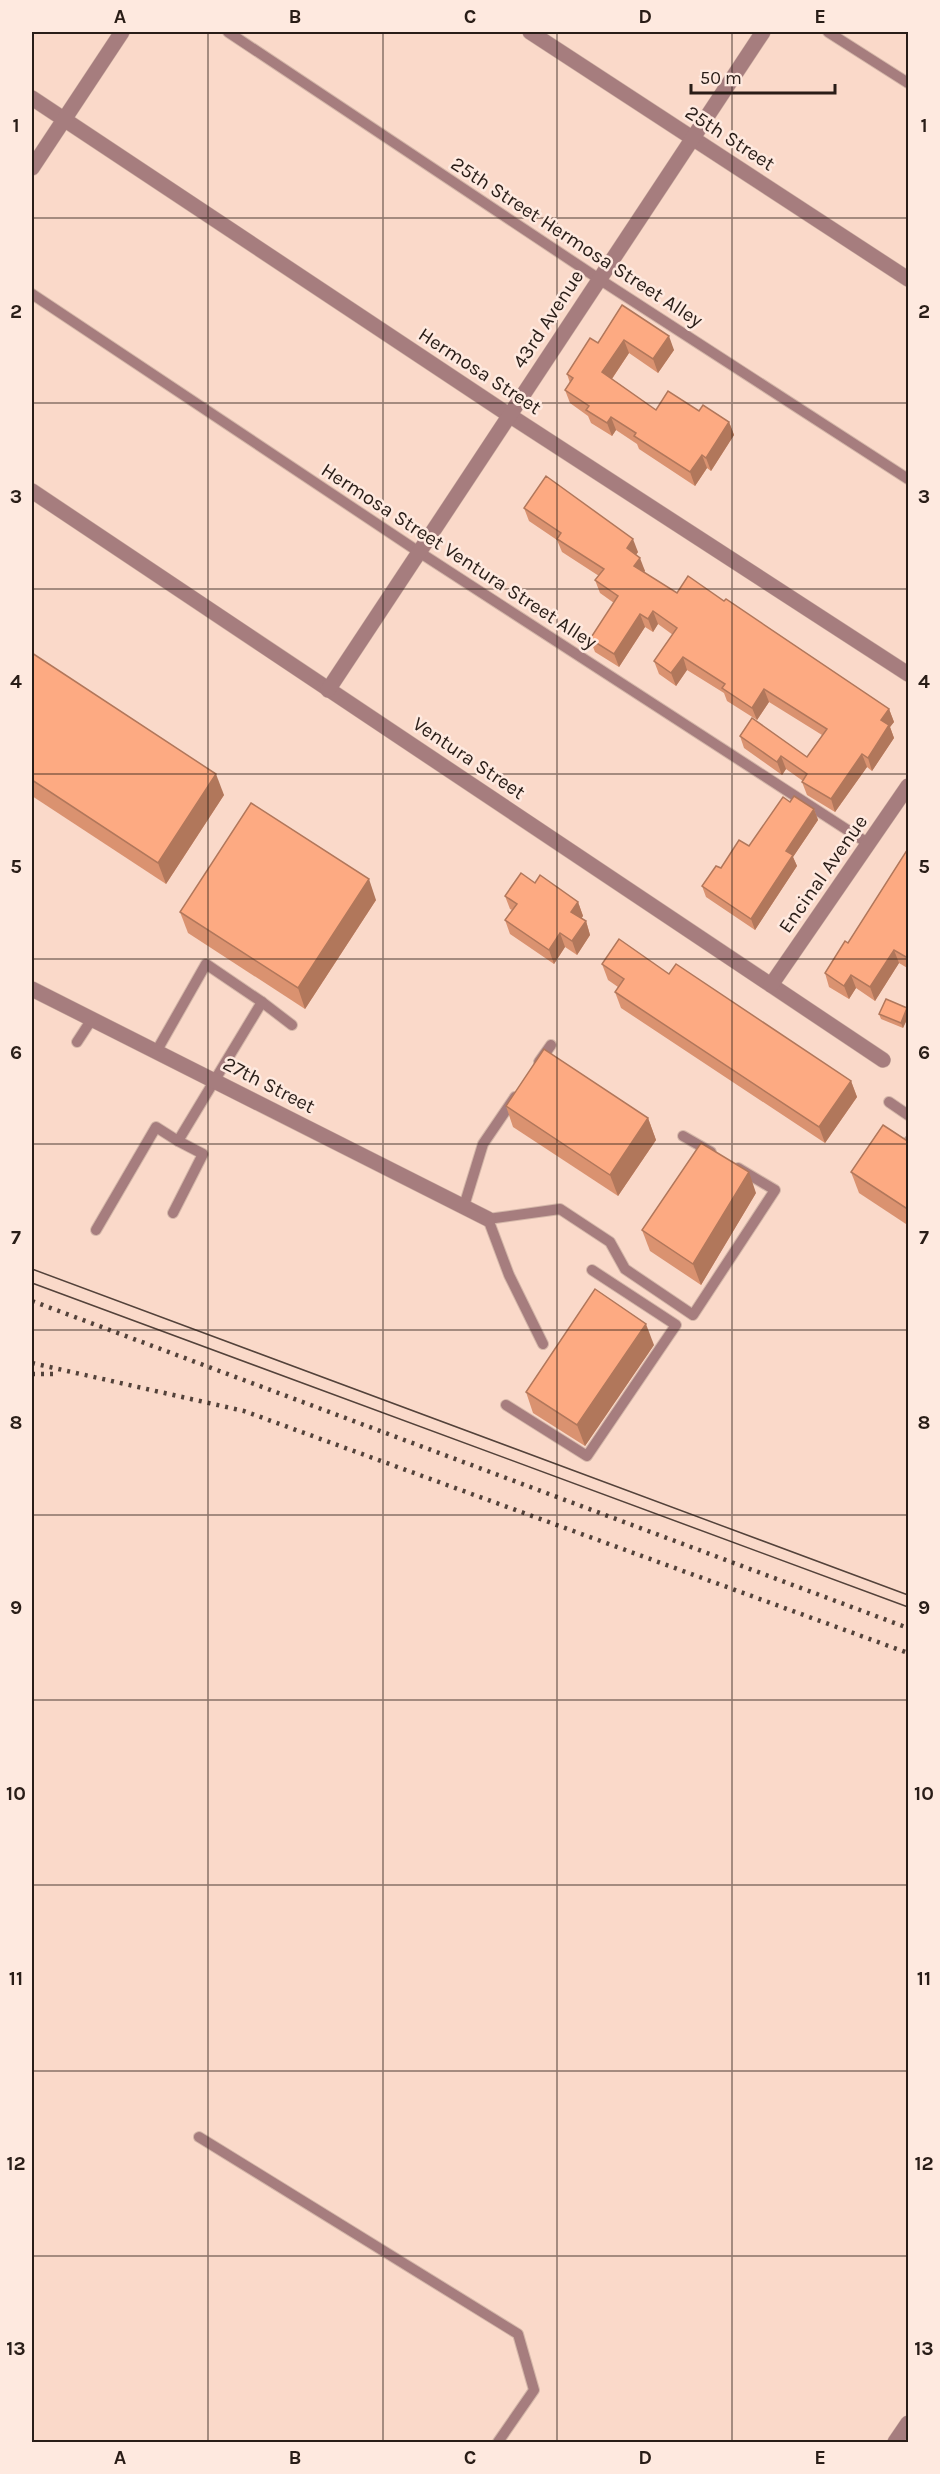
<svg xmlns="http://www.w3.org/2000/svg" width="940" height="2474" viewBox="0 0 940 2474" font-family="Karla,sans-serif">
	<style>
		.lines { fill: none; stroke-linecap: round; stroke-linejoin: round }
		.service-casing { stroke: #d4b7a9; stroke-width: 12 }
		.minor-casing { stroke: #d4b7a9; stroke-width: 16 }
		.path { stroke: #ba9f92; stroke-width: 4; stroke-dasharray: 4.5 4.5; stroke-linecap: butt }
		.service { stroke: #a67d7e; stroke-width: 10 }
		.minor { stroke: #a67d7e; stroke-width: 15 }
		.tram { stroke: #53423a; stroke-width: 1.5 }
		.rail { stroke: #53423a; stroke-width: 4.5; stroke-dasharray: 3 6; stroke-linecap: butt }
		.wall { fill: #da9270 }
		.shaded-wall { fill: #b1775b }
		.building { fill: #fdaa82; stroke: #b1775b; stroke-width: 1.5 }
		.grid { fill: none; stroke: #291d17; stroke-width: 1.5; stroke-opacity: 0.55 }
		.labels { text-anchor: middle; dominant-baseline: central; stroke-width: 5; stroke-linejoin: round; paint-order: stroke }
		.street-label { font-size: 20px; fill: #291d17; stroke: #fee9df }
		.neatline { fill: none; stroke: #291d17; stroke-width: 2 }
		.grid-label { font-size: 20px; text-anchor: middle; font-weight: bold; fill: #291d17 }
	</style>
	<rect width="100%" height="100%" fill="#fad9c9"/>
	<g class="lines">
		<g class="service-casing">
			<g id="service">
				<polyline points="228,32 599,279 908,479"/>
				<polyline points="828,32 908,83"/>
				<polyline points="32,294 419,552 869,844"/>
				<polyline points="77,1042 92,1019"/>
				<polyline points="156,1052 206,964 262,1002"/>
				<polyline points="539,1062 551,1045"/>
				<polyline points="889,1102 908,1115"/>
				<polyline points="683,1136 711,1152"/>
				<polyline points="464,1206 483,1144 515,1097"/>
				<polyline points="173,1213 203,1154 178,1141 262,1002 292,1025"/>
				<polyline points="96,1230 156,1127 178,1141"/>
				<polyline points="543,1344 509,1275 488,1219 560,1209 610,1242 625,1269 693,1315 775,1190 738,1168"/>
				<polyline points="506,1405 587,1456 676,1325 592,1270"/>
				<polyline points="199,2137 518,2334 534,2390 498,2442"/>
			</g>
		</g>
		<g class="minor-casing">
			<g id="minor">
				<polyline points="530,32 908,279"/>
				<polyline points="32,98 509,415 908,674"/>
				<polyline points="32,168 122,32"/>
				<polyline points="32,491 883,1060"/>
				<polyline points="328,690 763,32"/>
				<polyline points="771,985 908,786"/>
				<polyline points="32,989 488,1219"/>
				<polyline points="895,2442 908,2423"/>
			</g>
		</g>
		<polyline class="path" points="905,1137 908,1140"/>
		<use href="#service" class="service"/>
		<use href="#minor" class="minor"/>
		<g class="tram">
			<polyline points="32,1269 908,1595"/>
			<polyline points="32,1283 908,1607"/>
		</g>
		<g class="rail">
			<polyline points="32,1301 908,1628"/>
			<polyline points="32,1363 244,1411 908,1653"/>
			<polyline points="32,1374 55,1374"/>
		</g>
	</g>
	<g class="wall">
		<polygon points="622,305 674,350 658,373 629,353 612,379 656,410 699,411 729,422 734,435 711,471 707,468 695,486 639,449 637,444 616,430 612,436 591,423 588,416 570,403 565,390 570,383 567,374 598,343"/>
		<polygon points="524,508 638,552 636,555 645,571 644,572 677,593 724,601 889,709 894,722 890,727 894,738 872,771 867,767 835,812 807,795 802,782 803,781 786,769 782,775 744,748 740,736 807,757 822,735 769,702 757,720 727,701 724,693 687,670 676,686 659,674 654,661 673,635 658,624 653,632 645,627 619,667 595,652 590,639 614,603 600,593 595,580 599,576 562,552 557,540 529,521"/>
		<polygon points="32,653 224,795 166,884 32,796"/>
		<polygon points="790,802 814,809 818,820 793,857 797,866 755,930 706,897 702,886 721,868 749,846"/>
		<polygon points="909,847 909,969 899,963 875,1001 856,988 849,999 829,987 825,973 848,943"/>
		<polygon points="535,883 578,902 583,916 581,918 586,921 590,935 577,955 565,947 554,964 510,934 505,920 512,910 510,909 505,896"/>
		<polygon points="376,900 305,1009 188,933 180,912"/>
		<polygon points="602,964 669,974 851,1081 857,1097 825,1143 621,1008 615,992 618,987 608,980"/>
		<polygon points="907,1008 909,1015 903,1028 881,1019 879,1014"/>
		<polygon points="506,1106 648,1118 656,1140 618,1196 513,1127"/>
		<polygon points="909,1142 909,1226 859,1193 851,1172"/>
		<polygon points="756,1193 701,1285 650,1251 642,1230"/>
		<polygon points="654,1345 585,1446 533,1413 526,1392"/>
	</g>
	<g class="shaded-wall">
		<polygon points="669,336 674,350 658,373 653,359"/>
		<polygon points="624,340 629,353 607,386 602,372"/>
		<polygon points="611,417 616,430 612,436 607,423"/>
		<polygon points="729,422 734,435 711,471 706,458"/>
		<polygon points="702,455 707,468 695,486 690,472"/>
		<polygon points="633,539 638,552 631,561 627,548"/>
		<polygon points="640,558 645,571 639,579 634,566"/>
		<polygon points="653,611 658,624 653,632 648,619"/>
		<polygon points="640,614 645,627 619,667 614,654"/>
		<polygon points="683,657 687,670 676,686 671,673"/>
		<polygon points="764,689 769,702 757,720 752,708"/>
		<polygon points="889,709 894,722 890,727 894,738 872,771 868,758 881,720"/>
		<polygon points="862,754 867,767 835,812 831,799"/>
		<polygon points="781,756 786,769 782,775 777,762"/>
		<polygon points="216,774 224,795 166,884 158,863"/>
		<polygon points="814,809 818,820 793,857 797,866 755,930 751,919 786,851"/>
		<polygon points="369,879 376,900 305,1009 298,988"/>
		<polygon points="578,902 583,916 576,926 571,912"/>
		<polygon points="586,921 590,935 577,955 572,941"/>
		<polygon points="560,933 565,947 554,964 549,950"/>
		<polygon points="894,950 899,963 875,1001 870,987"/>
		<polygon points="909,953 909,964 906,957"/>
		<polygon points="851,975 856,988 849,999 844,986"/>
		<polygon points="907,1008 909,1015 903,1028 901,1023"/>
		<polygon points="851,1081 857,1097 825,1143 819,1127"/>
		<polygon points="648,1118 656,1140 618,1196 610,1175"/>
		<polygon points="749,1172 756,1193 701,1285 693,1264"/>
		<polygon points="646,1324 654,1345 585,1446 577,1425"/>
	</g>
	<g class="building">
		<polygon points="622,305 669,336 653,359 624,340 602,372 656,410 668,391 699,411 703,405 729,422 706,458 702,455 690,472 634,436 636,433 611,417 607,423 586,410 589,406 565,390 573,378 567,374 590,338 598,343"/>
		<polygon points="546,476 633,539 627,548 640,558 634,566 677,593 688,576 724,601 726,599 889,709 881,720 889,725 868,758 862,754 831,799 802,782 807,774 781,756 777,762 740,736 752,718 807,757 827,729 764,689 752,708 722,688 725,684 683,657 671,673 654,661 677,628 653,611 648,619 640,614 614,654 590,639 618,596 595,580 604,569 557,539 561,533 524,508"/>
		<polygon points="32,653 216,774 158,863 32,780"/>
		<polygon points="794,796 814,809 786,851 793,855 751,919 702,886 716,866 721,868 739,840 749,846 783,797 790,802"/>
		<polygon points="251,803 369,879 298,988 180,912"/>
		<polygon points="909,847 909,953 906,957 894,950 870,987 851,975 844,986 825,973 845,941 848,943"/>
		<polygon points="521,873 535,883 540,875 578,902 571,912 586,921 572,941 560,933 549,950 505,920 517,904 505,896"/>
		<polygon points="619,939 669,974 676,964 851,1081 819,1127 615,992 624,979 602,964"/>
		<polygon points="886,999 907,1008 901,1023 879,1014"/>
		<polygon points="544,1049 648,1118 610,1175 506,1106"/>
		<polygon points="883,1125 909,1142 909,1210 851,1172"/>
		<polygon points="701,1143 749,1172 693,1264 642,1230"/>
		<polygon points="595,1289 646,1324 577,1425 526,1392"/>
	</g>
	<path class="grid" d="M208,32V2442M383,32V2442M557,32V2442M732,32V2442M32,218H908M32,403H908M32,589H908M32,774H908M32,959H908M32,1144H908M32,1330H908M32,1515H908M32,1700H908M32,1885H908M32,2071H908M32,2256H908"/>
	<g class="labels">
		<g class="street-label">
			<text transform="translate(730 138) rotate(33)">25th Street</text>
			<text transform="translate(577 242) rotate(33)">25th Street Hermosa Street Alley</text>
			<text transform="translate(548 319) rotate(-57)">43rd Avenue</text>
			<text transform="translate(480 371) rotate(33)">Hermosa Street</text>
			<text transform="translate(459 556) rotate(33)">Hermosa Street Ventura Street Alley</text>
			<text transform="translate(469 758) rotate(34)">Ventura Street</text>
			<text transform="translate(823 874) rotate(-55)">Encinal Avenue</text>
			<text transform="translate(269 1085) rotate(27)">27th Street</text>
		</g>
	</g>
	<rect width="940" height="2474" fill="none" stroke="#fee9df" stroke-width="66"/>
	<path d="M691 84v9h144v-9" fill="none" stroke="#291d17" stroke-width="3"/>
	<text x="700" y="84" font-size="18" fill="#291d17" stroke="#fee9df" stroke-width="4.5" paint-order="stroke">50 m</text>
	<rect x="33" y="33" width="874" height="2408" class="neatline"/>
	<g class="grid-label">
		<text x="120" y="23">A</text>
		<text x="295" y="23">B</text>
		<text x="470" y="23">C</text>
		<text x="645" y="23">D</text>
		<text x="820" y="23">E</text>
		<text x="16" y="132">1</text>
		<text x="924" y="132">1</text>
		<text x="16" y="318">2</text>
		<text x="924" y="318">2</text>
		<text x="16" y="503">3</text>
		<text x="924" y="503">3</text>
		<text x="16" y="688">4</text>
		<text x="924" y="688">4</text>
		<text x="16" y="873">5</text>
		<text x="924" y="873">5</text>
		<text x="16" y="1059">6</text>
		<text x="924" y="1059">6</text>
		<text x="16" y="1244">7</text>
		<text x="924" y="1244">7</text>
		<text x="16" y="1429">8</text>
		<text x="924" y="1429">8</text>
		<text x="16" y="1614">9</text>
		<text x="924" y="1614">9</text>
		<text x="16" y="1800">10</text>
		<text x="924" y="1800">10</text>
		<text x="16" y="1985">11</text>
		<text x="924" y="1985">11</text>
		<text x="16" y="2170">12</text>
		<text x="924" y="2170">12</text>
		<text x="16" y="2355">13</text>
		<text x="924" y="2355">13</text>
		<text x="120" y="2464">A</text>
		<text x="295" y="2464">B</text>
		<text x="470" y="2464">C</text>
		<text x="645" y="2464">D</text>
		<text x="820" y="2464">E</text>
	</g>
</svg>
